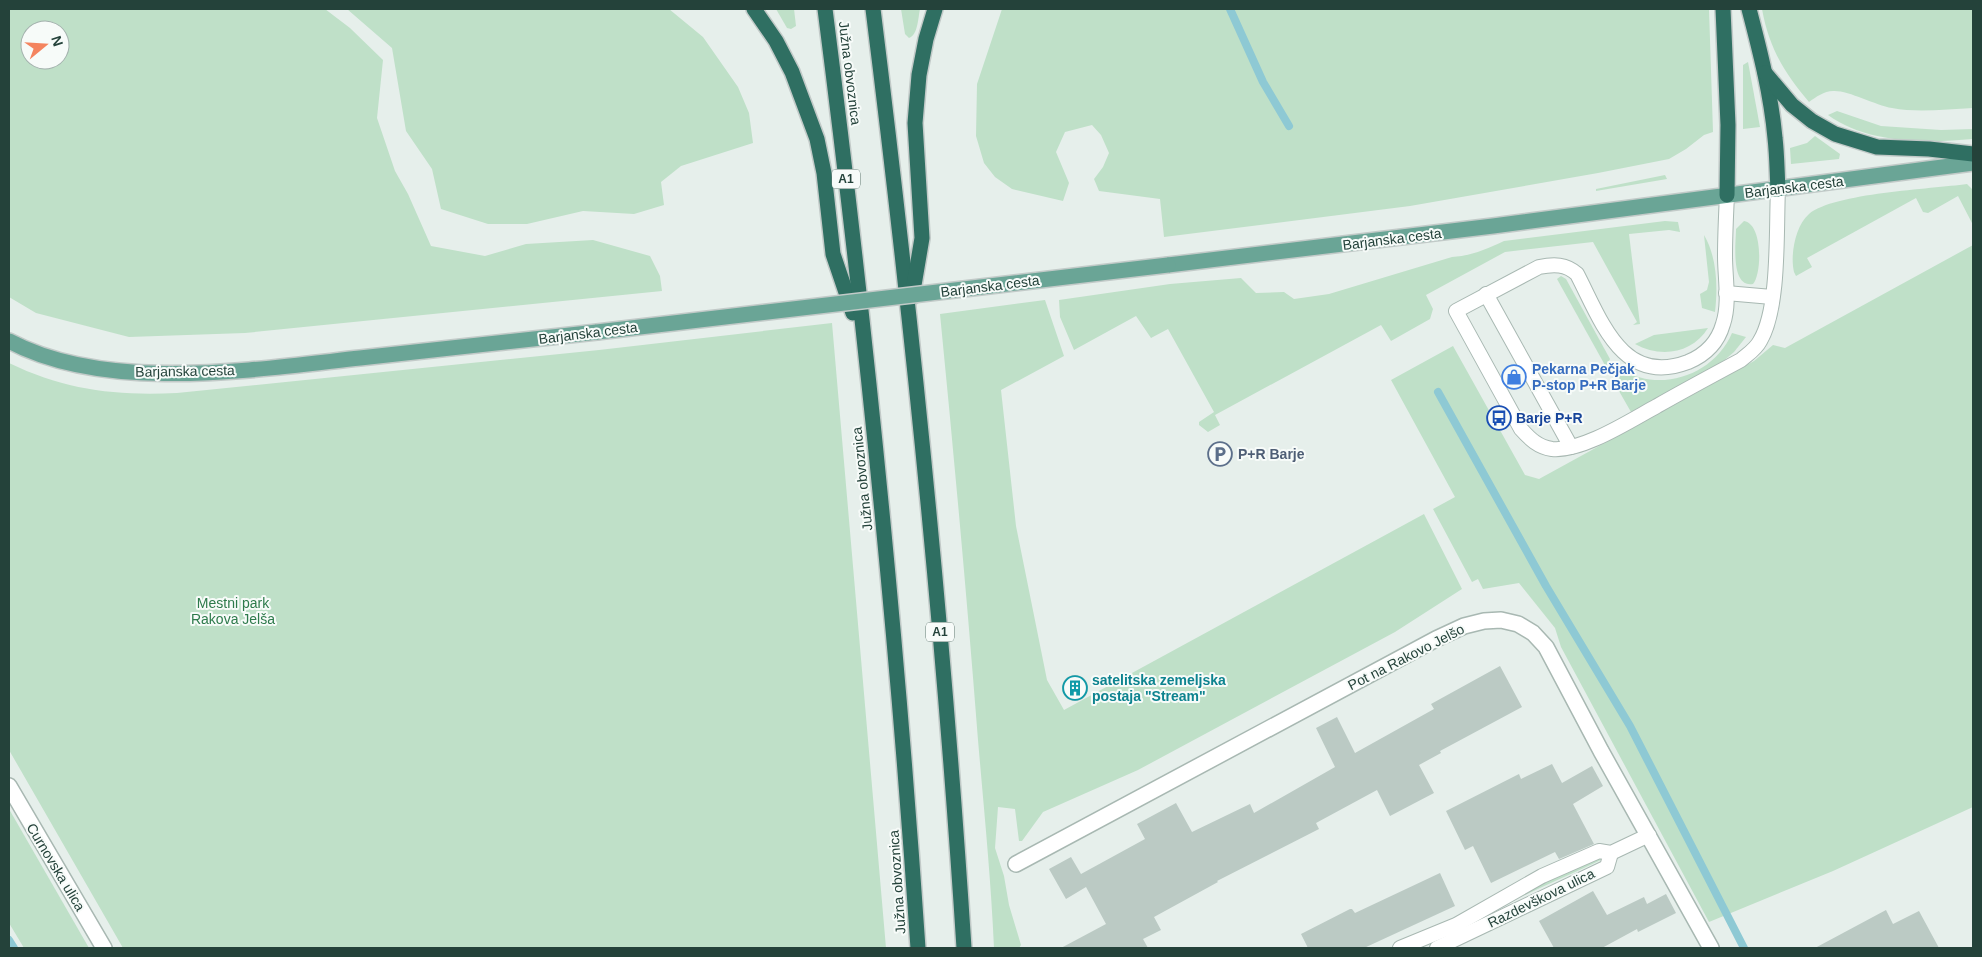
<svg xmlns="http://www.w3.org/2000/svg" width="1982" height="957" viewBox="0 0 1982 957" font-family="Arial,sans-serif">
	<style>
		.green { fill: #bfe0c8; fill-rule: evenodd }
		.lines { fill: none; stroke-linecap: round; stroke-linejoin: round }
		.stream { stroke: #8ec9d4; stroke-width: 8 }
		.building { fill: #bbcac4 }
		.lane-casing { stroke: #a8b8b2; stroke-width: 16 }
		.street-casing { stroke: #a8b8b2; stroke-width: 18 }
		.primary-casing { stroke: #c2cac8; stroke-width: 18 }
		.highway-casing { stroke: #c2cac8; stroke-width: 18 }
		.lane { stroke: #fff; stroke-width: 14 }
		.street { stroke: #fff; stroke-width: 15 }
		.primary { stroke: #6aa596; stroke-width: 15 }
		.highway { stroke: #2f6f62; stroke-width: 15 }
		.primary-bridge-casing { stroke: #c2cac8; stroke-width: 18; stroke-linecap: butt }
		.primary-bridge { stroke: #6aa596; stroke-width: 15 }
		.labels { text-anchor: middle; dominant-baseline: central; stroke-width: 4; stroke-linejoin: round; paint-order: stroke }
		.shield { fill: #f7fbf9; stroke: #637a73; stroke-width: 1 }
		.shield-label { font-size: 12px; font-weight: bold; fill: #24423a }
		.street-label { font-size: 14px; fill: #24423a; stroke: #f7fbf9 }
		.shop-label { font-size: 14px; font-weight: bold; fill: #366cbe; stroke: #f7fbf9; text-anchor: start }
		.transit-label { font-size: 14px; font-weight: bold; fill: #164399; stroke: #f7fbf9; text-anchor: start }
		.service-label { font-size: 14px; font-weight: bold; fill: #4e5e75; stroke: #f7fbf9; text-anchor: start }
		.park-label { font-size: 14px; fill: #2d7a4b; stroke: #f7fbf9 }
		.culture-label { font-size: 14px; font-weight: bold; fill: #0d838f; stroke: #f7fbf9; text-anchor: start }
	</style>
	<rect width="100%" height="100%" fill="#e6efeb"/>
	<g class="green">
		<path d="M9,9H325L350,28L383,60L377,118L395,171L408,194L431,246L485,256L526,244L593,240L650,256L660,276L662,291L245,333L129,337L36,313L9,297ZM30,30H60V60H30Z"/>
		<polygon points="347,9 669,9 703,37 738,87 749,113 753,143 681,166 661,182 664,205 634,214 583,211 527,224 488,224 441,209 432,169 406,131 392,48"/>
		<polygon points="776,9 794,9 796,26 791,29 787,28"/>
		<path d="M901,9H920C918,18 918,35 909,38L905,34Z"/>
		<polygon points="1002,9 1709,9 1713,132 1704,135 1686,149 1669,159 1598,173 1410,206 1164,237 1160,199 1099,191 1094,179 1103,167 1109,153 1101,135 1092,125 1065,132 1056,152 1069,183 1063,201 1012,189 995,177 984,163 976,136 977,84"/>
		<path d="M1762,9H1973V108C1947,109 1918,113 1892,108C1875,105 1848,90 1833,91C1824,91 1816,97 1809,102C1784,72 1769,48 1762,9Z"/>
		<polygon points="1748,62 1760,127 1743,129 1743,65"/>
		<path d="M1837,111L1881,126L1941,130L1973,129V139C1926,143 1868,144 1828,115Z"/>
		<polygon points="1815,136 1840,154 1839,159 1791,164 1790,148 1807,143"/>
		<polygon points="1665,175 1667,179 1596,191 1596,189"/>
		<path d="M1967,184L1973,190V225L1958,196L1928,213L1923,212L1916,198L1807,258L1812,267L1796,276L1794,272C1790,256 1795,226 1809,214C1834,193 1931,189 1967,184Z"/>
		<path d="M1665,221L1678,222L1680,232L1669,230L1629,234L1640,324L1633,325L1637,322L1593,242L1505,252L1426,295L1433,309L1430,319L1391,341L1381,325L1215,415L1220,425L1208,432L1199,425V422L1214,412L1168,329L1151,338L1136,316L1074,350L1060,317L1059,300L1170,284L1241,278L1256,293L1284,292L1294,299L1329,294L1452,257C1471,256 1487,249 1504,241Z"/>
		<path d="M1744,221C1763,224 1762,274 1753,284C1730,288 1736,242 1736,229Z"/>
		<path d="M1704,235C1717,257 1718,287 1715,312L1702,308L1700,294L1707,290L1709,282Z"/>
		<polygon points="1973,245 1973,807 1833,871 1709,922 1561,647 1555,628 1519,583 1483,589 1478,579 1472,582 1433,509 1455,497 1391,380 1453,346 1525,475 1539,479 1754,361 1773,345 1785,348"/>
		<polygon points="1561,276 1566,279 1610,359 1606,367 1557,279"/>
		<path d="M1045,300L1064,356L1001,390L1016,526L1047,680L1064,710L1424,514L1462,589L1395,632L1138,770L1043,812L1022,841H1019L1015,809L998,807L995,848L1004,876L1009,905L1021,945L1019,948H994C991,879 984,810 978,740C967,598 954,456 940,314Z"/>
		<path d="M832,323L886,948H123L9,750V363C65,390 115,396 177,393L599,350Z"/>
		<path d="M1708,328C1692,354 1660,358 1635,344L1654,335Z"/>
		<path d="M1732,333L1746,337L1734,352L1721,363L1631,412L1615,384L1622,370C1661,393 1714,375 1732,333Z"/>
		<polygon points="9,809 89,948 24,948 9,923"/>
		<path d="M1601,856L1603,859C1572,874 1540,887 1509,903L1557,876Z"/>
	</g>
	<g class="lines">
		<g class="stream">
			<polyline points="1230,9 1263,82 1289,126"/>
			<polyline points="1438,392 1546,586 1630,726 1744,948"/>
			<polyline points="9,940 14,948"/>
		</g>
	</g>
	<g class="building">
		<polygon points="1500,666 1522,707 1440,751 1441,753 1419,765 1434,793 1390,816 1377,790 1316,823 1319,829 1217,881 1218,882 1154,917 1161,930 1143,939 1148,948 1061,948 1106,924 1086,887 1066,899 1049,869 1071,857 1081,874 1145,839 1137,824 1176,803 1192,832 1250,804 1254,813 1335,767 1316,728 1337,717 1355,753 1434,709 1431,704"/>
		<circle cx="1075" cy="688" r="13"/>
		<polygon points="1552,764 1562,783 1592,766 1603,786 1573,804 1594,844 1559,859 1555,852 1491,883 1473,846 1465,850 1446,811 1519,774 1521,779"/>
		<polygon points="1440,873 1455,906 1364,948 1308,948 1301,934 1350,909 1352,909 1355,913"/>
		<polygon points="1593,891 1607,915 1644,897 1647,904 1666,894 1676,913 1638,932 1637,929 1602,948 1554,948 1539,921"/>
		<polygon points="1886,910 1893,924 1919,911 1939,948 1815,948"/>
	</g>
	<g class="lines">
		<g class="lane-casing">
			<g id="lane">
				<path d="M1727,195C1726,215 1725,236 1725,256C1725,278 1730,303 1723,324C1718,342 1705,355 1688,362C1622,387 1601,320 1577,274C1566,264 1554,264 1539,267L1456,311L1521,429C1530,439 1538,447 1552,449C1582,452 1631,420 1657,406C1685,390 1713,375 1741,360C1748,354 1756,349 1760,341C1780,308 1776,229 1778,189"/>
				<polyline points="1726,293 1772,297"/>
				<polyline points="1486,294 1571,447"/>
				<polyline points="1400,948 1456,925 1542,876 1599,851 1611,853 1649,835"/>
				<polyline points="1437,948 1607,867 1611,853"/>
			</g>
		</g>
		<g class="street-casing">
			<g id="street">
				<polyline points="9,786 104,948"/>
				<polyline points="1016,864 1436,639 1464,626 1484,621 1501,620 1518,624 1533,633 1546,647 1601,751 1711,948"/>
			</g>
		</g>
		<g class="primary-casing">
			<g id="primary">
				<polyline points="1168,265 1493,226 1973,163"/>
				<path d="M9,341C107,393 252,370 360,358C439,350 518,341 597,332"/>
			</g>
		</g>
		<g class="highway-casing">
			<g id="highway">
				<polyline points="754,9 776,41 792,72 817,139 824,173 833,254 853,313"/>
				<path d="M825,9C865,321 897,634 918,948"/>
				<path d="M873,9C912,321 944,634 964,948"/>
				<polyline points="1723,9 1728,125 1727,195"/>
				<path d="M1749,9C1760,51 1771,94 1775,138C1777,155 1777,172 1778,189"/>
				<polyline points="1765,73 1792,105 1812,121 1835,134 1877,147 1929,149 1973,154"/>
				<polyline points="912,297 922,238 915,123 919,75 926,39 935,9"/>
			</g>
		</g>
		<use href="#lane" class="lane"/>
		<use href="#street" class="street"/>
		<use href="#primary" class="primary"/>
		<use href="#highway" class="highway"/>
		<g class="primary-bridge-casing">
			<polyline id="primary-bridge" points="597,332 1168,265"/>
		</g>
		<use href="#primary-bridge" class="primary-bridge"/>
	</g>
	<defs>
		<g id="shop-ring" transform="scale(1.25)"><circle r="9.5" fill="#f7fbf9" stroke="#3f7fe0" stroke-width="1.5"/><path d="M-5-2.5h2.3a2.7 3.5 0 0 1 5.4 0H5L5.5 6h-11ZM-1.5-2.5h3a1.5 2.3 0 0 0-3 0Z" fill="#3f7fe0"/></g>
		<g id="bus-ring" transform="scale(1.25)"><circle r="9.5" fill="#f7fbf9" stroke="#1a4fb4" stroke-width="1.5"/><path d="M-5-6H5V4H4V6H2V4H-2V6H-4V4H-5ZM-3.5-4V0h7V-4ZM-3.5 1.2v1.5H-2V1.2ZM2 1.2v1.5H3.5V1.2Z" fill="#1a4fb4"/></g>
		<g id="parking-ring" transform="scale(1.25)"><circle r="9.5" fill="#f7fbf9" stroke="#5c6f8a" stroke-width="1.5"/><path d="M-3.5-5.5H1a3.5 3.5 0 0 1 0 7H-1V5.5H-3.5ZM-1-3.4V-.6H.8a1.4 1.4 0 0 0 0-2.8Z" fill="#5c6f8a"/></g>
		<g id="building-ring" transform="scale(1.25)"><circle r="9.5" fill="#f7fbf9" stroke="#0f9aa8" stroke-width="1.5"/><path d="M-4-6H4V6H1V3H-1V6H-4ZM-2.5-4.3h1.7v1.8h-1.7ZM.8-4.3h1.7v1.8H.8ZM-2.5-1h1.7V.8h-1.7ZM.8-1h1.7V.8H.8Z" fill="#0f9aa8"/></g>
	</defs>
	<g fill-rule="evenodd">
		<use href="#shop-ring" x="1514" y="377"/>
		<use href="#bus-ring" x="1499" y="418"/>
		<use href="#parking-ring" x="1220" y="454"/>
		<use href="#building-ring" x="1075" y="688"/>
	</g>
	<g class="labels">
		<g class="shield">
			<rect x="832" y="169.5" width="28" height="19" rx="4"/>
			<rect x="926" y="622.5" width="28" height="19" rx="4"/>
		</g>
		<g class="shield-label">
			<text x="846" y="179">A1</text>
			<text x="940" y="632">A1</text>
		</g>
		<g class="street-label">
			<text transform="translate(850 73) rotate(83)">Južna obvoznica</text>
			<text transform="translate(1794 187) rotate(-7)">Barjanska cesta</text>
			<text transform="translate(1392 239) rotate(-7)">Barjanska cesta</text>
			<text transform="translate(990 286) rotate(-7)">Barjanska cesta</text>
			<text transform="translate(588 333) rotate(-7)">Barjanska cesta</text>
			<text transform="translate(185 371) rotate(-1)">Barjanska cesta</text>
			<text transform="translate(862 479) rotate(-96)">Južna obvoznica</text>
			<text transform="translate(1406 657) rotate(-27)">Pot na Rakovo Jelšo</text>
			<text transform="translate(56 867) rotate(59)">Curnovska ulica</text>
			<text transform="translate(897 882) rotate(-94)">Južna obvoznica</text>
			<text transform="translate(1541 898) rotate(-26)">Razdevškova ulica</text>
		</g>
		<g class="shop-label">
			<text x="1532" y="369">Pekarna Pečjak<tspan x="1532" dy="16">P-stop P+R Barje</tspan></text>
		</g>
		<g class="transit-label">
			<text x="1516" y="418">Barje P+R</text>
		</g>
		<g class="service-label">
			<text x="1238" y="454">P+R Barje</text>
		</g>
		<g class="park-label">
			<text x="233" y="603">Mestni park<tspan x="233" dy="16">Rakova Jelša</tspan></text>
		</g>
		<g class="culture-label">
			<text x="1092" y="680">satelitska zemeljska<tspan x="1092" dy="16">postaja "Stream"</tspan></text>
		</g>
	</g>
	<rect width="1982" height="957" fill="none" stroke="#24423a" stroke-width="20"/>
	<g transform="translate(45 45) rotate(72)"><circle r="24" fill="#f7fbf9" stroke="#a3b1ad"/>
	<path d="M0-4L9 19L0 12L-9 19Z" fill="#f4845f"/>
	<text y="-8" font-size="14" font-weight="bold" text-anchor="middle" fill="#24423a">N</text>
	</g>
</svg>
